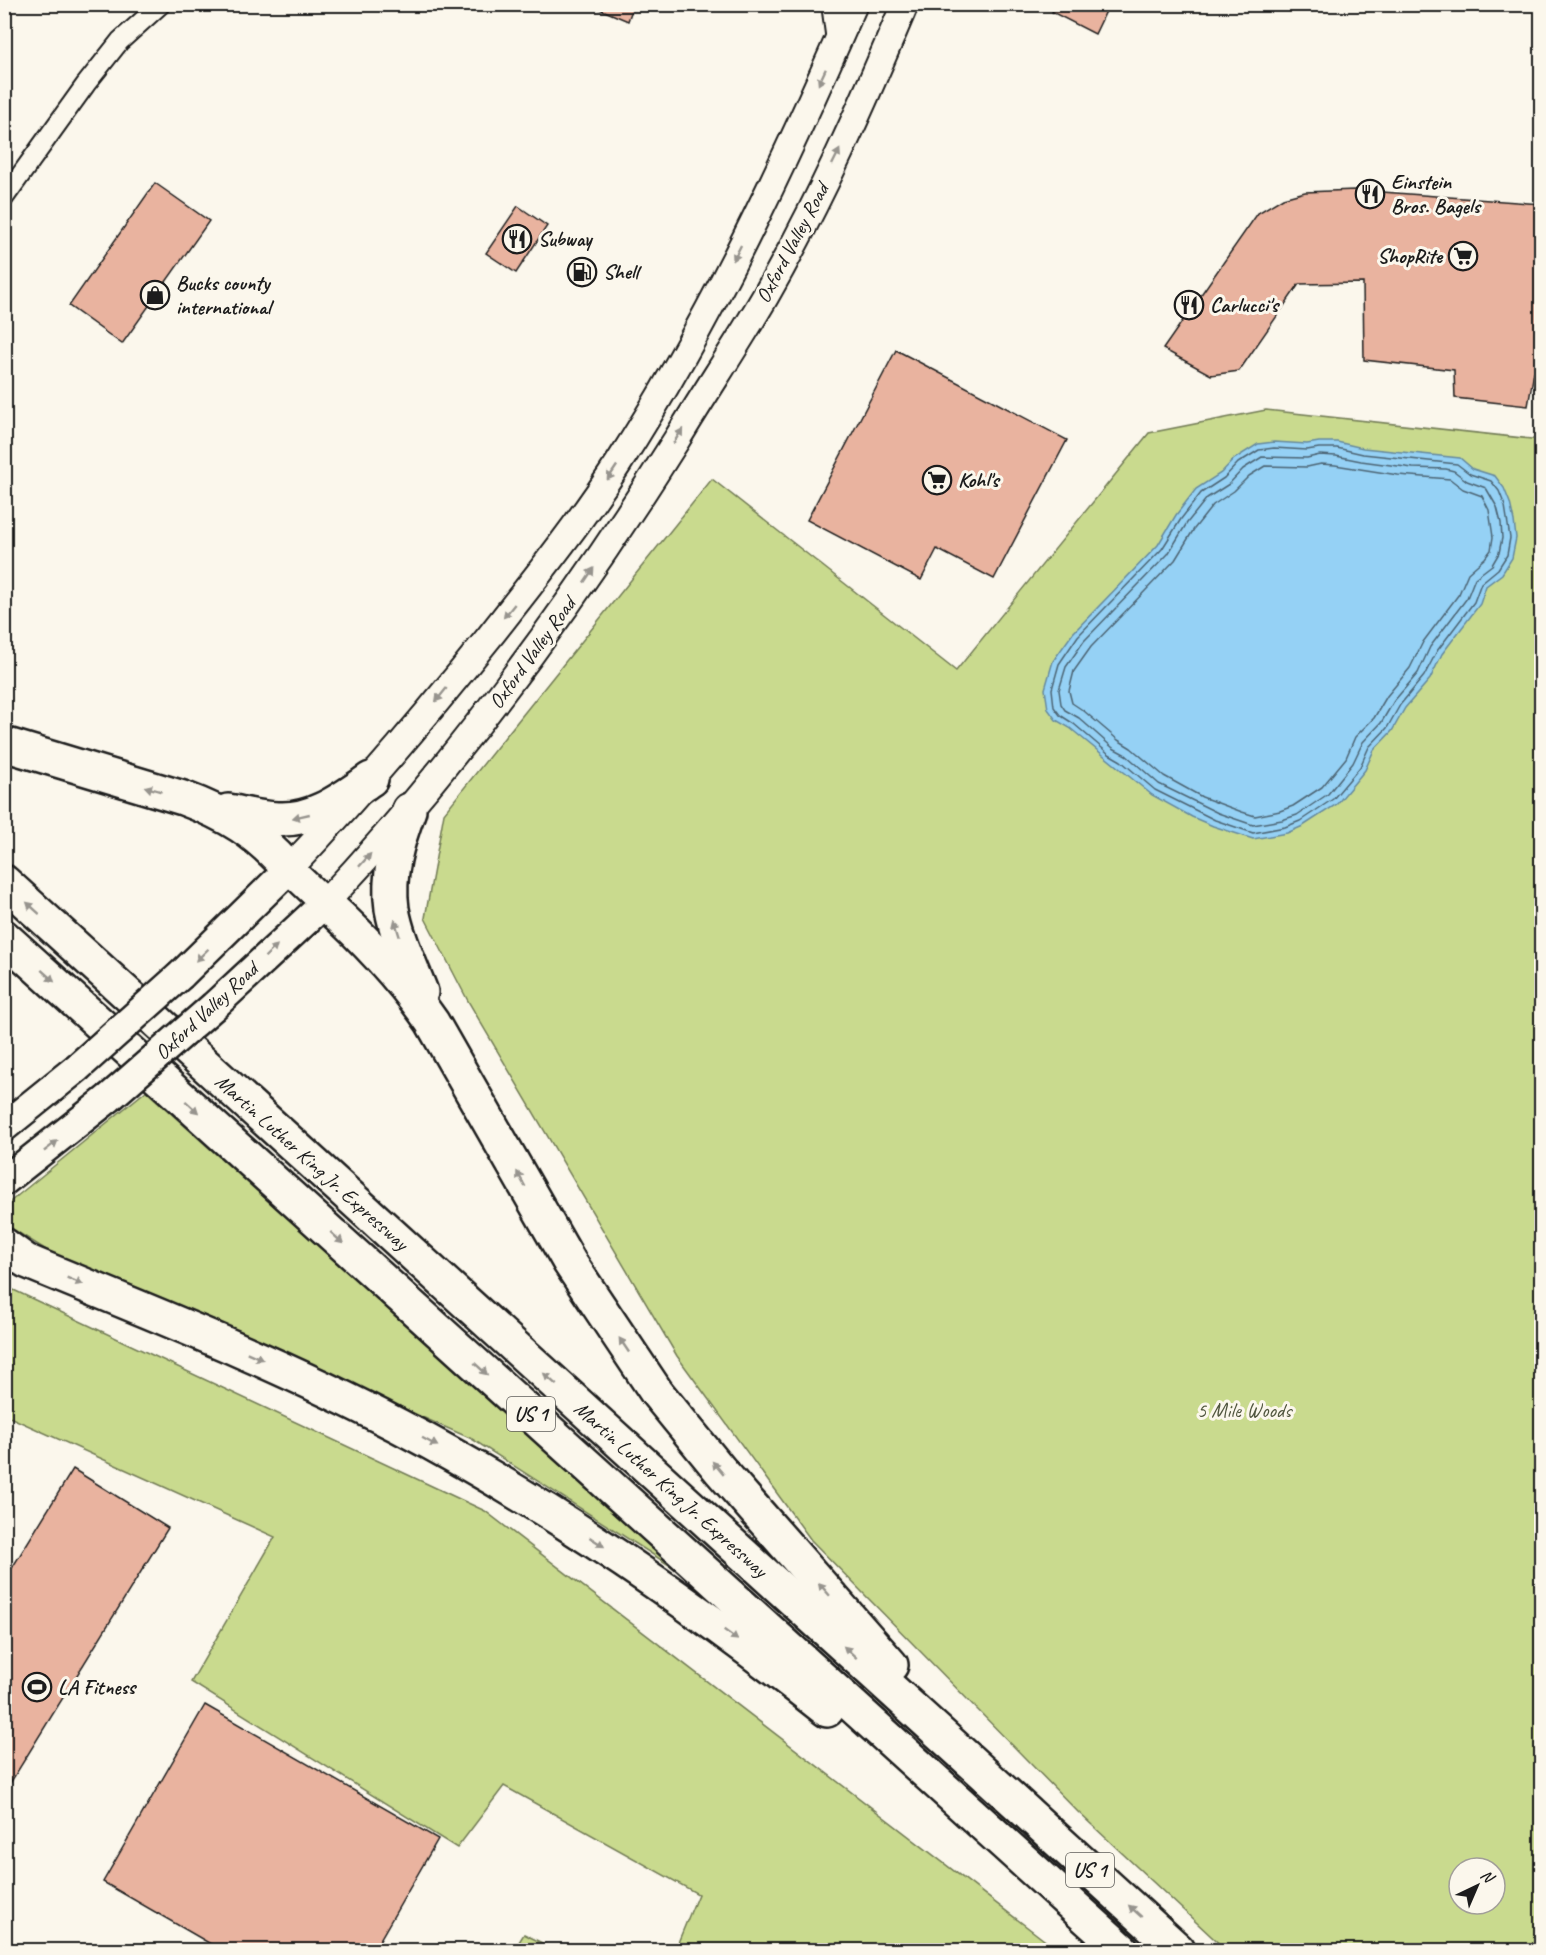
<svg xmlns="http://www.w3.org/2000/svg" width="1546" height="1955" viewBox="0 0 1546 1955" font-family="Caveat,sans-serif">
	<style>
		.green { fill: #c9da8e; stroke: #727b55; stroke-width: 1.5; fill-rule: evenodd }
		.water { fill: #95d1f5; stroke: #65899e; stroke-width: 1.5 }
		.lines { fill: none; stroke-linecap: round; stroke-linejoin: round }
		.shore { stroke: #4c6473; stroke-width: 1.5 }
		.building { fill: #e9b39f; stroke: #1c1c1c; stroke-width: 1.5 }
		.street-casing { stroke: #1c1c1c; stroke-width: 22 }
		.secondary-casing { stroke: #1c1c1c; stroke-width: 30 }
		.primary-casing { stroke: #1c1c1c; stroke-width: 33 }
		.highway-casing { stroke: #1c1c1c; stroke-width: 38 }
		.street { stroke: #fbf7ec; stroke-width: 18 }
		.secondary { stroke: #fbf7ec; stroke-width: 26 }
		.primary { stroke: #fbf7ec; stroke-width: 28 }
		.highway { stroke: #fbf7ec; stroke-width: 33 }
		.primary-bridge-casing { stroke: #1c1c1c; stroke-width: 33; stroke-linecap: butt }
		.primary-bridge { stroke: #fbf7ec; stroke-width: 28 }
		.oneway { fill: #97948e }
		.labels { text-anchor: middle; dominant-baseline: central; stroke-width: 6; stroke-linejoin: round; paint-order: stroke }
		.shield { fill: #fbf7ec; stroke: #5f5e5a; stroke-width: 1.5 }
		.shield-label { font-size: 20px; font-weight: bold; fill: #1c1c1c }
		.poi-label { font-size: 21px; font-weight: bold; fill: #1c1c1c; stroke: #fbf7ec; text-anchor: start }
		.street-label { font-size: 21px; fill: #1c1c1c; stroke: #fbf7ec }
		.park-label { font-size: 21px; fill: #50553e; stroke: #fbf7ec }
	</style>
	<rect width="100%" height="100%" fill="#fbf7ec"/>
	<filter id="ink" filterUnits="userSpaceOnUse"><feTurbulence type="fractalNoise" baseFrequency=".0167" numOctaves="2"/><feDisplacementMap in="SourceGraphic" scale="12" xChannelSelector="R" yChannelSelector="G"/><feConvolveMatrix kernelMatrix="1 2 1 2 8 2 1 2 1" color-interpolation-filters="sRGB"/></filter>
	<g filter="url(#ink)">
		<g class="green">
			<path d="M1266,410L1541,440V1950H1226L1078,1812L811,1540L677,1356L468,1001L425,918L444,813L712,479L956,671L1149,433ZM1459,1868H1495V1904H1459Z"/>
			<polygon points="146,1091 680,1572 472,1439 56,1256 11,1228 11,1201"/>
			<polygon points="5,1286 485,1511 1057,1950 675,1950 698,1894 504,1786 457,1848 191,1682 275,1537 5,1415"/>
			<polygon points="524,1934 556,1950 514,1950"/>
		</g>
		<polygon class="water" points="1274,442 1307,444 1319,442 1337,442 1363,448 1460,458 1473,469 1495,476 1504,488 1510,503 1514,521 1516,538 1512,558 1502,574 1486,586 1480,604 1442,654 1430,679 1405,708 1392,731 1374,750 1365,770 1337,804 1303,826 1287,833 1253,839 1213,826 1192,817 1152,795 1070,728 1056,720 1048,709 1045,689 1053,661 1073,633 1158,545 1176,515 1196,489 1221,473 1234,459 1258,444"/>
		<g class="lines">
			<g class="shore">
				<polygon points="1274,448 1307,450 1319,448 1337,448 1363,454 1457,464 1470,474 1491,481 1499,491 1505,506 1510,538 1507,555 1498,569 1481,583 1474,602 1437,651 1424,676 1400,705 1387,728 1369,747 1360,767 1333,799 1300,821 1285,827 1253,833 1215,820 1155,790 1121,761 1109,754 1074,724 1060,715 1054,707 1052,689 1059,664 1078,636 1162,549 1181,519 1201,493 1224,478 1238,463 1259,450"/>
				<polygon points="1320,455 1336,456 1361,461 1413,468 1446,469 1454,471 1467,481 1486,488 1497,507 1501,523 1502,538 1499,553 1492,565 1475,578 1467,598 1430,647 1418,673 1394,701 1381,723 1363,742 1353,763 1328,794 1297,815 1282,820 1253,825 1218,813 1159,784 1126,755 1113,748 1079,718 1065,710 1061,704 1059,690 1066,667 1084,641 1168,554 1187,523 1207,498 1229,484 1243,469 1262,457 1307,458"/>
				<polygon points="1321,464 1335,465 1398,475 1450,479 1463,489 1482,496 1489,510 1493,537 1491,550 1485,558 1468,573 1459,594 1423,642 1410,668 1387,696 1374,718 1355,737 1346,758 1322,787 1293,806 1280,811 1255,816 1242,812 1202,797 1164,776 1131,748 1118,740 1084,711 1072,703 1069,691 1074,671 1091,647 1175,560 1194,529 1213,505 1234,491 1249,476 1265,466 1307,467"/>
			</g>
		</g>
		<g class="building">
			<polygon points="588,4 634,4 628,21"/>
			<polygon points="1056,4 1098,4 1107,9 1095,34 1052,12"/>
			<polygon points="155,183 209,221 122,344 69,306"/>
			<polygon points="1355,190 1542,204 1542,372 1534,372 1528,406 1455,398 1454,370 1364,360 1363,283 1299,284 1239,371 1211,375 1163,349 1258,213 1283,198 1305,192"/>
			<polygon points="518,206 547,226 516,273 486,253"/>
			<polygon points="896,350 1067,440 994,579 937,549 921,580 807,520"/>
			<polygon points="73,1469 168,1528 4,1793 4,1581"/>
			<polygon points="205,1705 438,1839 374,1950 221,1950 103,1882"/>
		</g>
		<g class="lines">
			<g class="street-casing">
				<g id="street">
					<polyline points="831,4 836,41"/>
					<polyline points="4,198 86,84 120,41 161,4"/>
				</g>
			</g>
			<g class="secondary-casing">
				<g id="secondary">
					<path d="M289,869C359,795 426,716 490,636C534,580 579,524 618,464C711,320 785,162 854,4"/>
					<path d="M325,903C459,760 573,605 677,439C706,391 737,345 765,297C819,203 863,104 905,4"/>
				</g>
			</g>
			<g class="primary-casing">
				<g id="primary">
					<polyline points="181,975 289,869 325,903 214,1006"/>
					<polyline points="4,1127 77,1068"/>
					<polyline points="4,1181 109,1098"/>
				</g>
			</g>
			<g class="highway-casing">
				<g id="highway">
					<path d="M4,744L183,798C229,815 256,832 289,869"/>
					<path d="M409,810C397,842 387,875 392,909C397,938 411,966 421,992"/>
					<path d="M228,811C244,814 261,819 278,819C314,821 343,798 371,779"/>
					<polyline points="4,882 1178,1950"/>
					<path d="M325,903C365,939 401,977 432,1022L570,1263L657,1393L720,1470L891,1665"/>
					<polyline points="4,937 1122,1950"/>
					<path d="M4,1245L26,1261C152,1313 279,1363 399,1426C552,1506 692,1603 827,1710"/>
				</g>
			</g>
			<use href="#street" class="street"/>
			<use href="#secondary" class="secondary"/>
			<use href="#primary" class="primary"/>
			<use href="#highway" class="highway"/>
			<g class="primary-bridge-casing">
				<g id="primary-bridge">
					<polyline points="77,1068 181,975"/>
					<polyline points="109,1098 214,1006"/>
				</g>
			</g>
			<use href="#primary-bridge" class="primary-bridge"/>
		</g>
		<defs><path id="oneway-solid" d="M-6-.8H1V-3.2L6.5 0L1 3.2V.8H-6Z" transform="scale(1.5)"/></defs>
		<g class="oneway">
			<use href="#oneway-solid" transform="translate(822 77) rotate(115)"/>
			<use href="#oneway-solid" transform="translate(836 157) rotate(-64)"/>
			<use href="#oneway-solid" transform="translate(737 253) rotate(117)"/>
			<use href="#oneway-solid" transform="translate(678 436) rotate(-58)"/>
			<use href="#oneway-solid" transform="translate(612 473) rotate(124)"/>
			<use href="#oneway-solid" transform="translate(589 575) rotate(-56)"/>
			<use href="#oneway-solid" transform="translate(509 611) rotate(129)"/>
			<use href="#oneway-solid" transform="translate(441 695) rotate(129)"/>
			<use href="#oneway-solid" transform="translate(153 789) rotate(-164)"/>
			<use href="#oneway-solid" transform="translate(301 816) rotate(167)"/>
			<use href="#oneway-solid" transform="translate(365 860) rotate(-48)"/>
			<use href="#oneway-solid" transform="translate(33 908) rotate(-138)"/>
			<use href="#oneway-solid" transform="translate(397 928) rotate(-107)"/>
			<use href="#oneway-solid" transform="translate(271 951) rotate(-44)"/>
			<use href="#oneway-solid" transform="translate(202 955) rotate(136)"/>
			<use href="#oneway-solid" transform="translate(48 976) rotate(42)"/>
			<use href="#oneway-solid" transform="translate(192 1107) rotate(42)"/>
			<use href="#oneway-solid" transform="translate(51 1146) rotate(-38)"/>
			<use href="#oneway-solid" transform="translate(521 1179) rotate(-119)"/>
			<use href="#oneway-solid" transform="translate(337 1238) rotate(42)"/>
			<use href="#oneway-solid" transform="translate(75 1281) rotate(22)"/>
			<use href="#oneway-solid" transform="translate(624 1345) rotate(-124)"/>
			<use href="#oneway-solid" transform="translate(255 1356) rotate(24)"/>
			<use href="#oneway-solid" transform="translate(481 1369) rotate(42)"/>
			<use href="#oneway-solid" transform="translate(550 1379) rotate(-138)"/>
			<use href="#oneway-solid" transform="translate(430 1442) rotate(28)"/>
			<use href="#oneway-solid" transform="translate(718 1468) rotate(-130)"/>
			<use href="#oneway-solid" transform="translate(597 1542) rotate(33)"/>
			<use href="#oneway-solid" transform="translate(824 1589) rotate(-131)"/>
			<use href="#oneway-solid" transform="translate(731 1635) rotate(36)"/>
			<use href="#oneway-solid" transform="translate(850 1652) rotate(-138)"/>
			<use href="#oneway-solid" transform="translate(1135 1911) rotate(-138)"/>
		</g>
	</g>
	<defs>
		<g id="restaurant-ring" transform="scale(1.5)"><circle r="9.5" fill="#fbf7ec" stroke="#1c1c1c" stroke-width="1.5"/><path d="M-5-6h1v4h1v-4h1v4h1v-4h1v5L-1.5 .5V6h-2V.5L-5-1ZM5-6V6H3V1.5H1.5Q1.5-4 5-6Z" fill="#1c1c1c"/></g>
		<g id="supermarket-ring" transform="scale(1.5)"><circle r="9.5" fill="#fbf7ec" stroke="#1c1c1c" stroke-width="1.5"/><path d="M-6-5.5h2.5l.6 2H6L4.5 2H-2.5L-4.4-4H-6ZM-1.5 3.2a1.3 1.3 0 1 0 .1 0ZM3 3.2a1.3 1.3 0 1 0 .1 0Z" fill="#1c1c1c"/></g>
		<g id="fuel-ring" transform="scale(1.5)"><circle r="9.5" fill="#fbf7ec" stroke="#1c1c1c" stroke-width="1.5"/><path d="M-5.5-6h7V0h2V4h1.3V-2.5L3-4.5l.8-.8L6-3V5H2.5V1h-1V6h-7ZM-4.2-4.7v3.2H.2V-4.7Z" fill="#1c1c1c"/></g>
		<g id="shop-ring" transform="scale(1.5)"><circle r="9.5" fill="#fbf7ec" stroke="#1c1c1c" stroke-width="1.5"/><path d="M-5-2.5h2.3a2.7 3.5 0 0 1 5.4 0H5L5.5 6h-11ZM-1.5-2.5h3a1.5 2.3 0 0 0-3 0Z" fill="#1c1c1c"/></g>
		<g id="stadium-ring" transform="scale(1.5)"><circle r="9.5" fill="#fbf7ec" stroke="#1c1c1c" stroke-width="1.5"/><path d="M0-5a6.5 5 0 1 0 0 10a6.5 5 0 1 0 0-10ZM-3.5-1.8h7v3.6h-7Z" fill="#1c1c1c"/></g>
	</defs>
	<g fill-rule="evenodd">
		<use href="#restaurant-ring" x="1370" y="194"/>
		<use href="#restaurant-ring" x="517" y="239"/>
		<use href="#supermarket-ring" x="1463" y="256"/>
		<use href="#fuel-ring" x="582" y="272"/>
		<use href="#shop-ring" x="155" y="295"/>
		<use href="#restaurant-ring" x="1189" y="305"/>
		<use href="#supermarket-ring" x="937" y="480"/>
		<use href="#stadium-ring" x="37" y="1687"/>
	</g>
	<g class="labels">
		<g class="shield">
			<rect x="507" y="1397" width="48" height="34" rx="4.5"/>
			<rect x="1066" y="1853" width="48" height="34" rx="4.5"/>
		</g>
		<g class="shield-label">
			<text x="531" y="1414">US 1</text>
			<text x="1090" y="1870">US 1</text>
		</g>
		<g class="poi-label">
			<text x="1391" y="182">Einstein<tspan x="1391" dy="24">Bros. Bagels</tspan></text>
			<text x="538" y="239">Subway</text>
			<text x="1442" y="256" text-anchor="end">ShopRite</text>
			<text x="603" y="272">Shell</text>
			<text x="176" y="283">Bucks county<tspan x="176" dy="24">international</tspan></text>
			<text x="1210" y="305">Carlucci's</text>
			<text x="958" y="480">Kohl's</text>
			<text x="58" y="1687">LA Fitness</text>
		</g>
		<g class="street-label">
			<text transform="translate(792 243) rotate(-62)">Oxford Valley Road</text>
			<text transform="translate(532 653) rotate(-54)">Oxford Valley Road</text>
			<text transform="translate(206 1011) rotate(-43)">Oxford Valley Road</text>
			<text transform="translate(312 1162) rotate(42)">Martin Luther King Jr. Expressway</text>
			<text transform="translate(671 1489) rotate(42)">Martin Luther King Jr. Expressway</text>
		</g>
		<g class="park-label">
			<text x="1244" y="1410">5 Mile Woods</text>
		</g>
	</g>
	<rect width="1546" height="1955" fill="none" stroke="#fbf7ec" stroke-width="24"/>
	<rect x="12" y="12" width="1522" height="1931" fill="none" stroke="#1c1c1c" stroke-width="2" filter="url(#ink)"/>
	<g transform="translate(1477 1886) rotate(44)"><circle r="28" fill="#fbf7ec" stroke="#a29f99" stroke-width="1.5"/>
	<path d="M0-4.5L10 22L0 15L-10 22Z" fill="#1c1c1c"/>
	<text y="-9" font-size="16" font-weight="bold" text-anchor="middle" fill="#1c1c1c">N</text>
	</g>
</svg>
